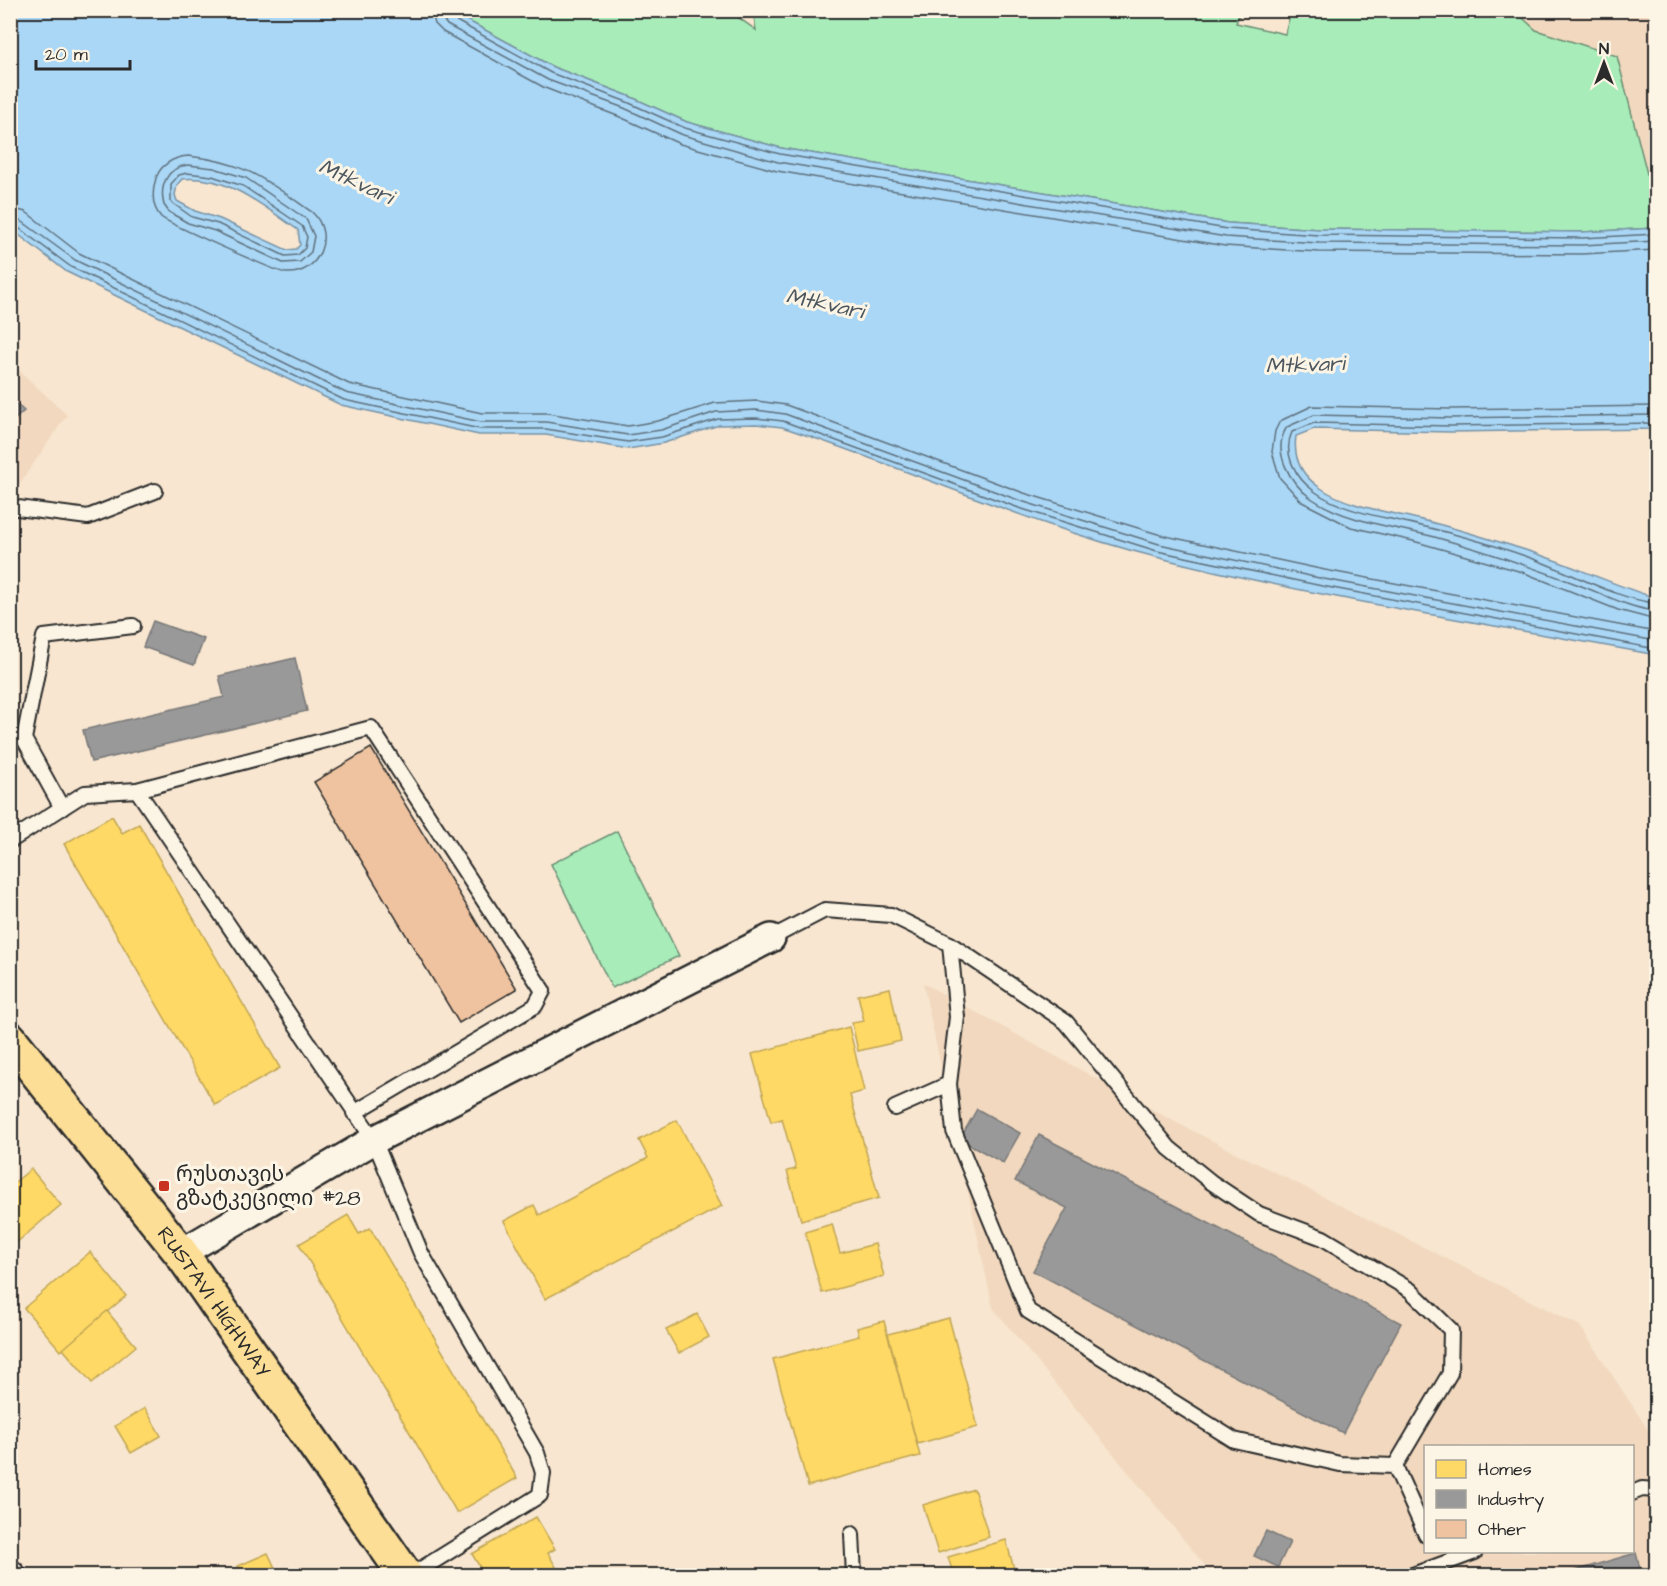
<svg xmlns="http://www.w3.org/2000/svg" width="1667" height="1586" viewBox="0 0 1667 1586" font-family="'Architects Daughter','Noto Sans Georgian',sans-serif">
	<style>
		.built { fill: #f1d8be; fill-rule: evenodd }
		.green { fill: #a8edb9; stroke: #6a8c72; stroke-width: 1.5 }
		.water { fill: #aad7f6; stroke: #7792a5; stroke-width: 1.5; fill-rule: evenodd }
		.homes { fill: #ffd966; stroke: #bfa554; stroke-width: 1.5 }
		.industry { fill: #999; stroke: #787878; stroke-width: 1.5 }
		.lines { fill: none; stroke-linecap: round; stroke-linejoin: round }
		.shore { stroke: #5e707c; stroke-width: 1.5 }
		.building { fill: #efc39f; stroke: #2b2b2b; stroke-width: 1.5 }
		.service-casing { stroke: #2b2b2b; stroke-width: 18 }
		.minor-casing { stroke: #2b2b2b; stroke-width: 32 }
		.trunk-casing { stroke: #2b2b2b; stroke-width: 38 }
		.service { stroke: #fcf5e5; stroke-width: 14 }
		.minor { stroke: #fcf5e5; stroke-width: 27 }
		.trunk { stroke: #fcde96; stroke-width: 33 }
		.poi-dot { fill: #c8321e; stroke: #fcf5e5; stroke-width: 2 }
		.labels { text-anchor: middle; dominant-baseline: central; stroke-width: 6; stroke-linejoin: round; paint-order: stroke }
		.poi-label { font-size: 21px; fill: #2b2b2b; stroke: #fcf5e5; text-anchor: start }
		.street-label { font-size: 21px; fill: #2b2b2b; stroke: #fcf5e5 }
		.water-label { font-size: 22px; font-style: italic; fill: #4b565e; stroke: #fcf5e5 }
	</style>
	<rect width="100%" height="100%" fill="#f8e6d0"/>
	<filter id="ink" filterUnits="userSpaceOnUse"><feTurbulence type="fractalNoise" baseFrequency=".0167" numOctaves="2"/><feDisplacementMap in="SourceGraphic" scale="12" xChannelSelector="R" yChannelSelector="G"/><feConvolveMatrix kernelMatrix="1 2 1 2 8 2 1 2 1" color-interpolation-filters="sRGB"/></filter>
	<g filter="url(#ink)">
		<g class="built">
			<polygon points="1519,10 1656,11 1656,209 1616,56 1536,30 1518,14"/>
			<polygon points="11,363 67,415 11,496"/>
			<path d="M923,983L1177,1123L1580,1326L1656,1442V1575H1213L993,1308ZM1426,1446H1632V1552H1426Z"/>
		</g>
		<g class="green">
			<polygon points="1241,10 1236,23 1285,34 1291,11 1515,11 1536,30 1617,56 1656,209 1656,228 1582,232 1319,229 1228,223 781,148 687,122 629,96 553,67 450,11 729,11 756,30 753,11"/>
			<polygon points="617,831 679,956 612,988 551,864"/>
		</g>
		<path class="water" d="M10,11H450L553,67L629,96L687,122L781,148L1228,223L1319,229L1582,232L1656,228V429L1451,432L1314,429L1296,436C1293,457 1300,474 1319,487C1348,507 1384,511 1418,519C1452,527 1486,538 1519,548C1566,562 1610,584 1656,598V655C1490,624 1321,599 1156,557C1028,525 908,468 782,427L756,424L719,425L664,443L628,449L546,435H479L341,405L67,272L11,229ZM182,179C227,174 264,207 298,230L300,245L296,249L287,250L220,219L195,211L177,201L175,195L177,185Z"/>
		<g class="homes">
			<polygon points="112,816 122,833 139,824 280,1068 215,1105 64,844"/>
			<polygon points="890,988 901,1041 858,1051 852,1023 864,1021 858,995"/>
			<polygon points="849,1027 864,1091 850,1095 879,1198 801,1220 787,1171 796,1169 782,1119 771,1122 752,1054"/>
			<polygon points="677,1120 722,1206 545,1299 504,1221 534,1205 539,1215 648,1158 639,1140"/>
			<polygon points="31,1169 61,1205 16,1243 10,1236 10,1186"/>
			<polygon points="348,1215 359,1234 370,1228 517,1478 457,1513 299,1244"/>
			<polygon points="832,1224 840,1253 875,1244 884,1276 822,1293 805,1232"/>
			<polygon points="90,1252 126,1296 61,1351 24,1308"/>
			<polygon points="107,1311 136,1346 92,1383 63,1349"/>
			<polygon points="697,1314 709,1337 679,1353 666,1330"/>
			<polygon points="949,1318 978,1427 917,1444 888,1334"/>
			<polygon points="884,1321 920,1456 808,1486 773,1359 859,1336 857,1328"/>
			<polygon points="145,1408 161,1436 131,1453 115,1426"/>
			<polygon points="974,1489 989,1537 938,1553 923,1505"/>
			<polygon points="536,1517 555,1549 548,1553 561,1576 485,1576 472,1554"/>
			<polygon points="1006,1540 1016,1576 954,1576 948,1557"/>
			<polygon points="268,1553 279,1576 243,1576 238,1566"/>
		</g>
		<g class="industry">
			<polygon points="10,398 24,411 10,424"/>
			<polygon points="153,621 204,639 194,665 143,647"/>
			<polygon points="295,658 307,711 91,762 83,730 224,697 219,676"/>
			<polygon points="977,1109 1020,1133 1003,1163 960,1139"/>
			<polygon points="1039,1135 1401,1323 1343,1433 1033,1271 1067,1208 1015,1181"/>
			<polygon points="1266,1531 1290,1542 1278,1567 1254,1556"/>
			<polygon points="1636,1553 1642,1576 1557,1576"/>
		</g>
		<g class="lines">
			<g class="shore">
				<polyline points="431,10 435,24 443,32 545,88 620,117 680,144 777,171 1225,246 1319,252 1582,254 1656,250"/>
				<polyline points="440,10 442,18 447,25 548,80 624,108 683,135 778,162 1226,237 1319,243 1582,245 1656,241"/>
				<polyline points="448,10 451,18 551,73 627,102 685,128 780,154 1227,229 1319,235 1582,238 1656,234"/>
				<path d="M188,156C246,162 266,180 312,212C336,235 319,275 286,273C277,272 167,223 161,217C152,207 152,194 155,182C158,166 173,157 188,156Z"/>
				<path d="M188,165L214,168L246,178L306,219L314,236L311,252L300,262L283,263L215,231L188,223L169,212L164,205C159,186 167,167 188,165Z"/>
				<polygon points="187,173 212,176 243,186 302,226 307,237 305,248 298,255 285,256 218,224 192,217 171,202 171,184 179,175"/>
				<polyline points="10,208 26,212 79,253 349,384 482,413 547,413 628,426 658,421 715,403 757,401 786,405 1024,493 1161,535 1325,570 1656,632"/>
				<polyline points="10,217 20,220 75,260 346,393 481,422 546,422 628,435 661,430 716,412 756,410 785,414 1021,501 1159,544 1324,579 1656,641"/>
				<polyline points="10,225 16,226 71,267 344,400 480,429 546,429 628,442 662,437 718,419 756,418 783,421 1019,508 1157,551 1322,586 1656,649"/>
				<polyline points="1656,406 1451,409 1312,406 1280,421 1275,431 1272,452 1280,478 1302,502 1351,527 1413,541 1522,572 1618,610 1656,620"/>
				<path d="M1656,415L1451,418L1314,415L1287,427C1271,451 1290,483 1311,498C1346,522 1391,526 1431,536C1482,550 1530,566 1579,585C1603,594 1631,609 1656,611"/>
				<path d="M1656,423L1451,426L1314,423L1292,432C1282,454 1296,478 1314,491C1336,507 1365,514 1391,519C1437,529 1483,541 1528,557C1566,570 1618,600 1656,603"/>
			</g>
		</g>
		<polygon class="building" points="371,748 517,989 459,1023 314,782"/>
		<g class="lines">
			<g class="service-casing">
				<g id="service">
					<polyline points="10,507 88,517 155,491"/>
					<polyline points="137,790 371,728 543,991 535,1006 354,1113"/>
					<polyline points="62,808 24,739 44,637 133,626"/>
					<polyline points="10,841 85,793 137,790 374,1140 421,1253 537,1453 543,1473 540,1495 410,1576"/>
					<polyline points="771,938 825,910 891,915 950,944 1066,1022 1169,1148 1211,1182 1259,1214 1323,1238 1410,1290 1451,1330 1450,1373 1395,1466"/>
					<polyline points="949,1084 954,1131 1028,1311 1234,1440 1340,1464 1395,1466 1426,1535"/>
					<polyline points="895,1108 949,1084 957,1017 950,944"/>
					<polyline points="1632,1493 1642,1489 1656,1490"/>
					<polyline points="852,1534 854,1576"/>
					<polyline points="1410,1576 1475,1552"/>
				</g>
			</g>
			<g class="minor-casing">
				<g id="minor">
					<polyline points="181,1253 374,1140 771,938"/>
					<polyline points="10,1574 12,1576"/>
				</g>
			</g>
			<g class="trunk-casing">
				<g id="trunk">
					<path id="s1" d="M10,1039L181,1253L406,1576"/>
				</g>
			</g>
			<use href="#service" class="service"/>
			<use href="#minor" class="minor"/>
			<use href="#trunk" class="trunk"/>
		</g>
	</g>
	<rect class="poi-dot" x="158" y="1180" width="12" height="12" rx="3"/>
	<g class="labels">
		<g class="poi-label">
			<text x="176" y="1174">რუსთავის<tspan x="176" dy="24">გზატკეცილი #28</tspan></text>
		</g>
		<g class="street-label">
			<text stroke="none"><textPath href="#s1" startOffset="333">RUSTAVI HIGHWAY</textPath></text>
		</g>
		<g class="water-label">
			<text transform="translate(356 182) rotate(25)">Mtkvari</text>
			<text transform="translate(825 304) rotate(12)">Mtkvari</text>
			<text transform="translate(1305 365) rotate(-2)">Mtkvari</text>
		</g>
	</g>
	<rect width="1667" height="1586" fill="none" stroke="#fcf5e5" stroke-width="36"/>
	<rect x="18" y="18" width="1631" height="1550" fill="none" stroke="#2b2b2b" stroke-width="2" filter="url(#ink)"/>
	<rect x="1424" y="1445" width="210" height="108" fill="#fcf5e5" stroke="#a8a49b" stroke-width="1.5"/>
	<rect x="1436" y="1460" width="30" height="18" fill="#ffd966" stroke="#a8a49b" stroke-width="1.5"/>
	<text x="1478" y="1475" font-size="18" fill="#2b2b2b">Homes</text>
	<rect x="1436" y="1490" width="30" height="18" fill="#999999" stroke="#a8a49b" stroke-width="1.5"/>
	<text x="1478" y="1505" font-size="18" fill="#2b2b2b">Industry</text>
	<rect x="1436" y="1520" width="30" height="18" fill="#efc39f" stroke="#a8a49b" stroke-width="1.5"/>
	<text x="1478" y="1535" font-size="18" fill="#2b2b2b">Other</text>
	<g transform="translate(1604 63)" stroke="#fcf5e5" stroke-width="4.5" paint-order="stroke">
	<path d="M0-4.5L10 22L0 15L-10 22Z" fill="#2b2b2b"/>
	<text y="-9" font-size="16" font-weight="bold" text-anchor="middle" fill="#2b2b2b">N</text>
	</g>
	<path d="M36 60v9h94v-9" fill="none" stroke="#2b2b2b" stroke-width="3"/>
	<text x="45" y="60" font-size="18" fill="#2b2b2b" stroke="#fcf5e5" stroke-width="4.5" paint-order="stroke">20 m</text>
</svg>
